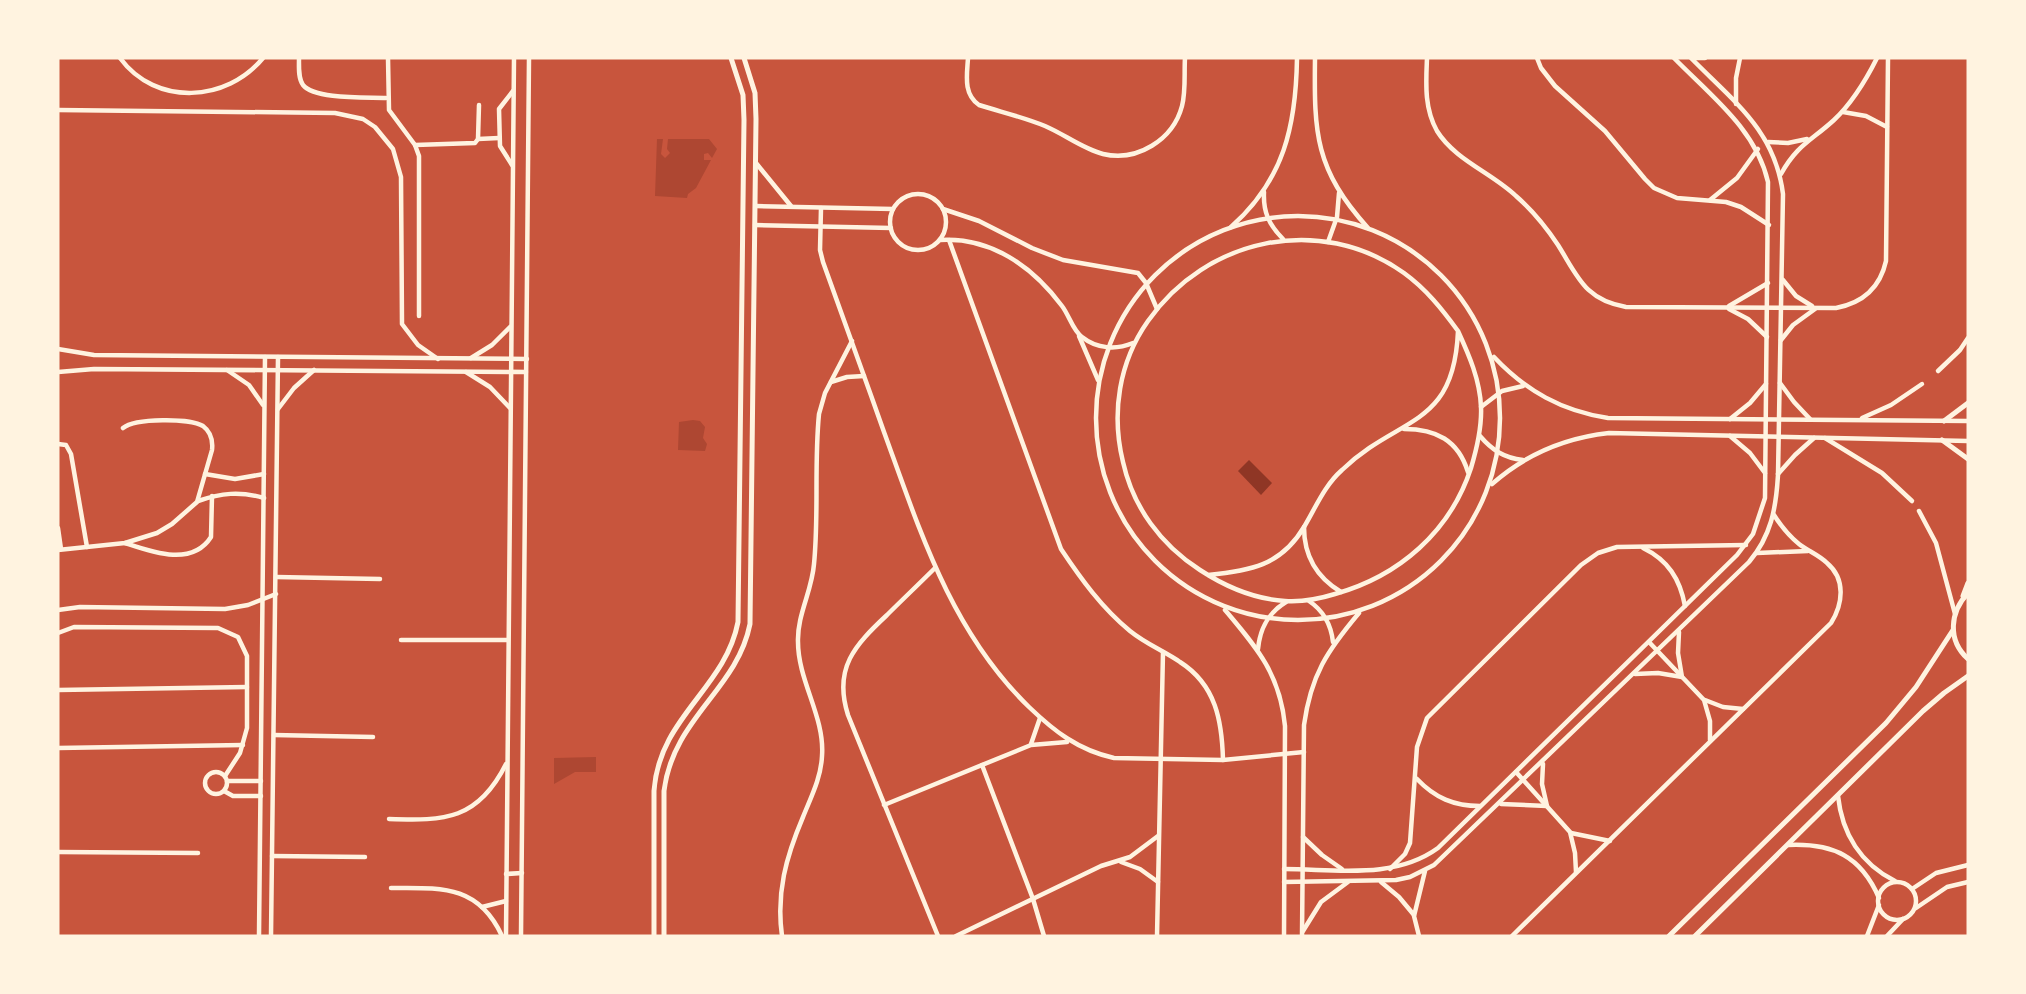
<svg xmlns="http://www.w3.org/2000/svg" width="2026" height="994" viewBox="0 0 2026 994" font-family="Commissioner,sans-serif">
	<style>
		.green { fill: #ae4732 }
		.water { fill: #8f3625 }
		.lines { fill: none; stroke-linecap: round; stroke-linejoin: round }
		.minor { stroke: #fff3e0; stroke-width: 4.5 }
		.tertiary { stroke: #fff3e0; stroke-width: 5 }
	</style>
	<rect width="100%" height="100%" fill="#c8553d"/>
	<g class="green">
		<polygon points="657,139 663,139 661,154 665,158 670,153 667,149 668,139 709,139 717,149 712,158 708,153 704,154 704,160 711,160 696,188 688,194 687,198 655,196"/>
		<polygon points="693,420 700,421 705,427 703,438 707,444 705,451 678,450 679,422"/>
		<polygon points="596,757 596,772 575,772 554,784 554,758"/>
	</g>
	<polygon class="water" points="1249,460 1272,483 1261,495 1238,471"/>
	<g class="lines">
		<g class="minor">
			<path d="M120,58C156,107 227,102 263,58"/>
			<path d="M299,58C299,67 298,78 303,85C315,100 368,97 386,98"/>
			<polyline points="388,58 389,110 415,145 419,156 419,316"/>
			<path d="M968,58C967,75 963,94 979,105C1001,112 1023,117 1045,126C1064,134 1083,149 1103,154C1137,162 1173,140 1182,106C1186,91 1184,73 1185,58"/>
			<path d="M1315,58C1314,134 1315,169 1368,228"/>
			<path d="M1427,58C1426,83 1424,108 1437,131C1455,160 1492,173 1516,196C1532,210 1546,227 1558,245C1578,277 1585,300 1626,307L1836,308C1862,303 1880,288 1886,261L1888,58"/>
			<polyline points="1537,58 1541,68 1555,86 1605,131 1645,179 1654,188 1677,198 1726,202 1741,207 1769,225"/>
			<polyline points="1692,58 1705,58"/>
			<polyline points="1736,104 1736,78 1740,58"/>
			<polyline points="58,110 335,113 363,119 375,127 393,149 401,177 402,324 418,345 438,359"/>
			<polyline points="1843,112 1866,116 1887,127"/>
			<polyline points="478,139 499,138"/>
			<polyline points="1768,142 1788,143 1807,139"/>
			<polyline points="415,145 475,143 478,139 479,105"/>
			<polyline points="756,163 791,206"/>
			<polyline points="512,165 500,146 499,109 513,91"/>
			<path d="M1781,174C1797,145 1811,141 1834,120C1852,103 1866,80 1877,58"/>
			<path d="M1264,192C1263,212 1269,225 1283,239"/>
			<circle cx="918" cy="222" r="28"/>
			<polyline points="1710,200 1737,178 1758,149"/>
			<polyline points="756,206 893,209"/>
			<path d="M821,208L820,250L823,262C843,318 864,375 884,432C920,531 951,631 1029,707C1054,731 1078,750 1114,758L1223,760L1304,752"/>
			<polyline points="943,209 979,221 1032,248 1063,260 1138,273 1146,283 1157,309"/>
			<circle cx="1298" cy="418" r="202"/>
			<polyline points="755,225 891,228"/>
			<path d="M1231,227C1284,180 1296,126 1297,58"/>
			<path d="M940,240C991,237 1032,266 1062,306C1069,315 1073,331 1082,337C1097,349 1116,350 1133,343"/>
			<path d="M949,240L1061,549C1081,579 1102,608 1130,631C1146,644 1164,651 1180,662C1216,685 1222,721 1223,760"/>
			<polyline points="1328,242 1337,217 1339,193"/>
			<polyline points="1783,280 1796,296 1812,306"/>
			<polyline points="1729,306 1768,283"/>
			<polyline points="1729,309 1748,319 1767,337"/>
			<polyline points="1079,336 1098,380"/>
			<polyline points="1781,340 1793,325 1815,309"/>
			<polyline points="58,349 94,355 527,359"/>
			<path d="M1494,357C1526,391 1562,411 1608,418L1968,421"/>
			<polyline points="471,358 492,345 510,327"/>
			<polyline points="227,370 249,385 263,405"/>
			<polyline points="1938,371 1960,350 1968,338"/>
			<polyline points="58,372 94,369 526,372"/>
			<polyline points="466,372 490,387 510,408"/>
			<polyline points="831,382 847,377 864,376"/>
			<polyline points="1780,383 1794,402 1810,419"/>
			<polyline points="1481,407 1502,391 1523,386"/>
			<polyline points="278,409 294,388 314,370"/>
			<polyline points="1862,418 1891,405 1922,384"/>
			<polyline points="1730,419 1750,403 1766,384"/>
			<path d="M1404,429C1436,429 1458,440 1468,472"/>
			<path d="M1480,436C1492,450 1504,458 1523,460"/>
			<polyline points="1730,436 1750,453 1765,473"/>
			<polyline points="1825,438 1882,473 1912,501"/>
			<polyline points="58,444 66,445 71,454 87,547"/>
			<polyline points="205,474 235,479 264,474"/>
			<polyline points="1778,474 1795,455 1814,438"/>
			<path d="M1492,484C1526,454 1564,438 1609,433L1968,441"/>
			<path d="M198,501C221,493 240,491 264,498"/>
			<polyline points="1919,511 1936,543 1955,614"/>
			<path d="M1304,527C1304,556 1316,577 1341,592"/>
			<polyline points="58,528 61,549"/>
			<path d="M125,543C152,552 192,567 211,537L212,496"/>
			<path d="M1643,548C1668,560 1680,579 1685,606"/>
			<path d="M58,550L125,543L157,533L172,524L197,502L212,450C213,441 211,432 203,426C190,418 135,418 123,428"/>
			<polyline points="1757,553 1808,551"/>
			<path d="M935,568C919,584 903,599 887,615C855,645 833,668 848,715L938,936"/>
			<path d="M1208,575C1249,571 1281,566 1304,527C1316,507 1324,486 1342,470C1399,415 1454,429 1458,331C1442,309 1426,289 1404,273C1320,213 1206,238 1148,321C1119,362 1111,413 1123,462C1133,507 1161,545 1200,570C1226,587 1253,599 1285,601C1301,602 1319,599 1335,594C1399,576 1450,532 1471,468C1477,448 1482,428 1481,407C1480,380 1469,355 1458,331"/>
			<polyline points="276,577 380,579"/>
			<path d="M1309,601C1324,611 1331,624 1333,642"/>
			<polyline points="58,610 80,607 225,609 248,605 276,594"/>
			<path d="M1225,610C1257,648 1280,674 1285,726L1284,936"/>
			<polyline points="58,633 74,627 218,628 238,637 247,656 247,728 240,753 225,776"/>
			<polyline points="401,640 508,640"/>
			<polyline points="1649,642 1704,700 1710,721 1710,740"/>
			<path d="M1258,649C1260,628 1268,613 1286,602"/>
			<polyline points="1635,674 1658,673 1682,677 1678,653 1679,632"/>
			<polyline points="58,690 247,687"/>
			<polyline points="1705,700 1723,707 1743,709"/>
			<polyline points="274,735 373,737"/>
			<polyline points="1031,744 1040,718"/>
			<polyline points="58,748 243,745"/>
			<polyline points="982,765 1033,899 1044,936"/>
			<polyline points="1516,772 1570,832 1575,853 1576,872"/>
			<circle cx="216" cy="783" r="11"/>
			<path d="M1417,779C1435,798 1454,806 1480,806"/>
			<polyline points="227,781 261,781"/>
			<polyline points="224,791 233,796 261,796"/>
			<path d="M1838,796C1842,834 1861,864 1895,881"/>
			<polyline points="1501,804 1547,806 1542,784 1543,764"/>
			<polyline points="884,805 1031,745 1067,742"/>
			<path d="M389,819C445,821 478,820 506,764"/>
			<polyline points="1571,833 1610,841"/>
			<polyline points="1303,837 1322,855 1342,869"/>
			<path d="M1788,845C1833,843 1861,856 1879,898"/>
			<polyline points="58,852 198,853"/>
			<polyline points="272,856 365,857"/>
			<polyline points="1121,862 1140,869 1158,882"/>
			<path d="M1284,869C1336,869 1394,880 1438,848L1737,555L1753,534L1765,498L1768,182C1756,129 1710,95 1674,58"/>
			<polyline points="1390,869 1405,854 1410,843 1417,747 1427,718 1581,565 1598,553 1617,547 1746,545"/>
			<polyline points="506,874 522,873"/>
			<path d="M1284,882L1396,880L1410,877L1434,865L1749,562C1771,536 1776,509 1778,475L1783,194C1775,130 1733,101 1691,58"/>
			<polyline points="1381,882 1399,897 1414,915"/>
			<circle cx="1897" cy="901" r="19"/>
			<path d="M391,888C440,888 478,884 502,936"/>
			<polyline points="1912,889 1936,873 1968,865"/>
			<polyline points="482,907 506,901"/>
			<polyline points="1916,908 1947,887 1968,882"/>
			<polyline points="1303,931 1321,902 1348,882"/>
			<polyline points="259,936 265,357"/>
			<polyline points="271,936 278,357"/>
			<polyline points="506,936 514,58"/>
			<polyline points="521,936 529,58"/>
			<path d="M782,936C776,893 786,857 803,817C811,797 821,778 822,756C825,717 798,681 798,642C797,615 812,591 814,564C819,514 814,464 819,414L825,393L852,341"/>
			<polyline points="956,936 1101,866 1130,857 1158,836"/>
			<polyline points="1157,936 1163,652"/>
			<path d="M1302,936L1304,725C1311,675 1327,651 1359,613"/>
			<polyline points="1419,936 1414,916 1425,871"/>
			<path d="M1512,936L1831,623C1843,604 1846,579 1827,563C1819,555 1808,551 1799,544C1789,536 1781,526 1774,515"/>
			<polyline points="1867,936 1879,905"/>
			<polyline points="1887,936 1903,919"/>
		</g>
		<g class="tertiary">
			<polyline points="1944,421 1968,403"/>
			<polyline points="1942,440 1968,459"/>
			<path d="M1968,593C1950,612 1947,640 1968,659"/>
			<polyline points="1963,596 1968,583"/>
			<path d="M654,936V791C659,717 725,689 738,622L744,120L743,95L731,58"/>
			<path d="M664,936V791C673,718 737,690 750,624L756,119L755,93L744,58"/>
			<polyline points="1669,936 1886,723 1916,687 1953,630"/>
			<polyline points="1695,936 1923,711 1944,693 1968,676"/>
		</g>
	</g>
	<rect width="2026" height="994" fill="none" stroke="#fff3e0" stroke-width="119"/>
</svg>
